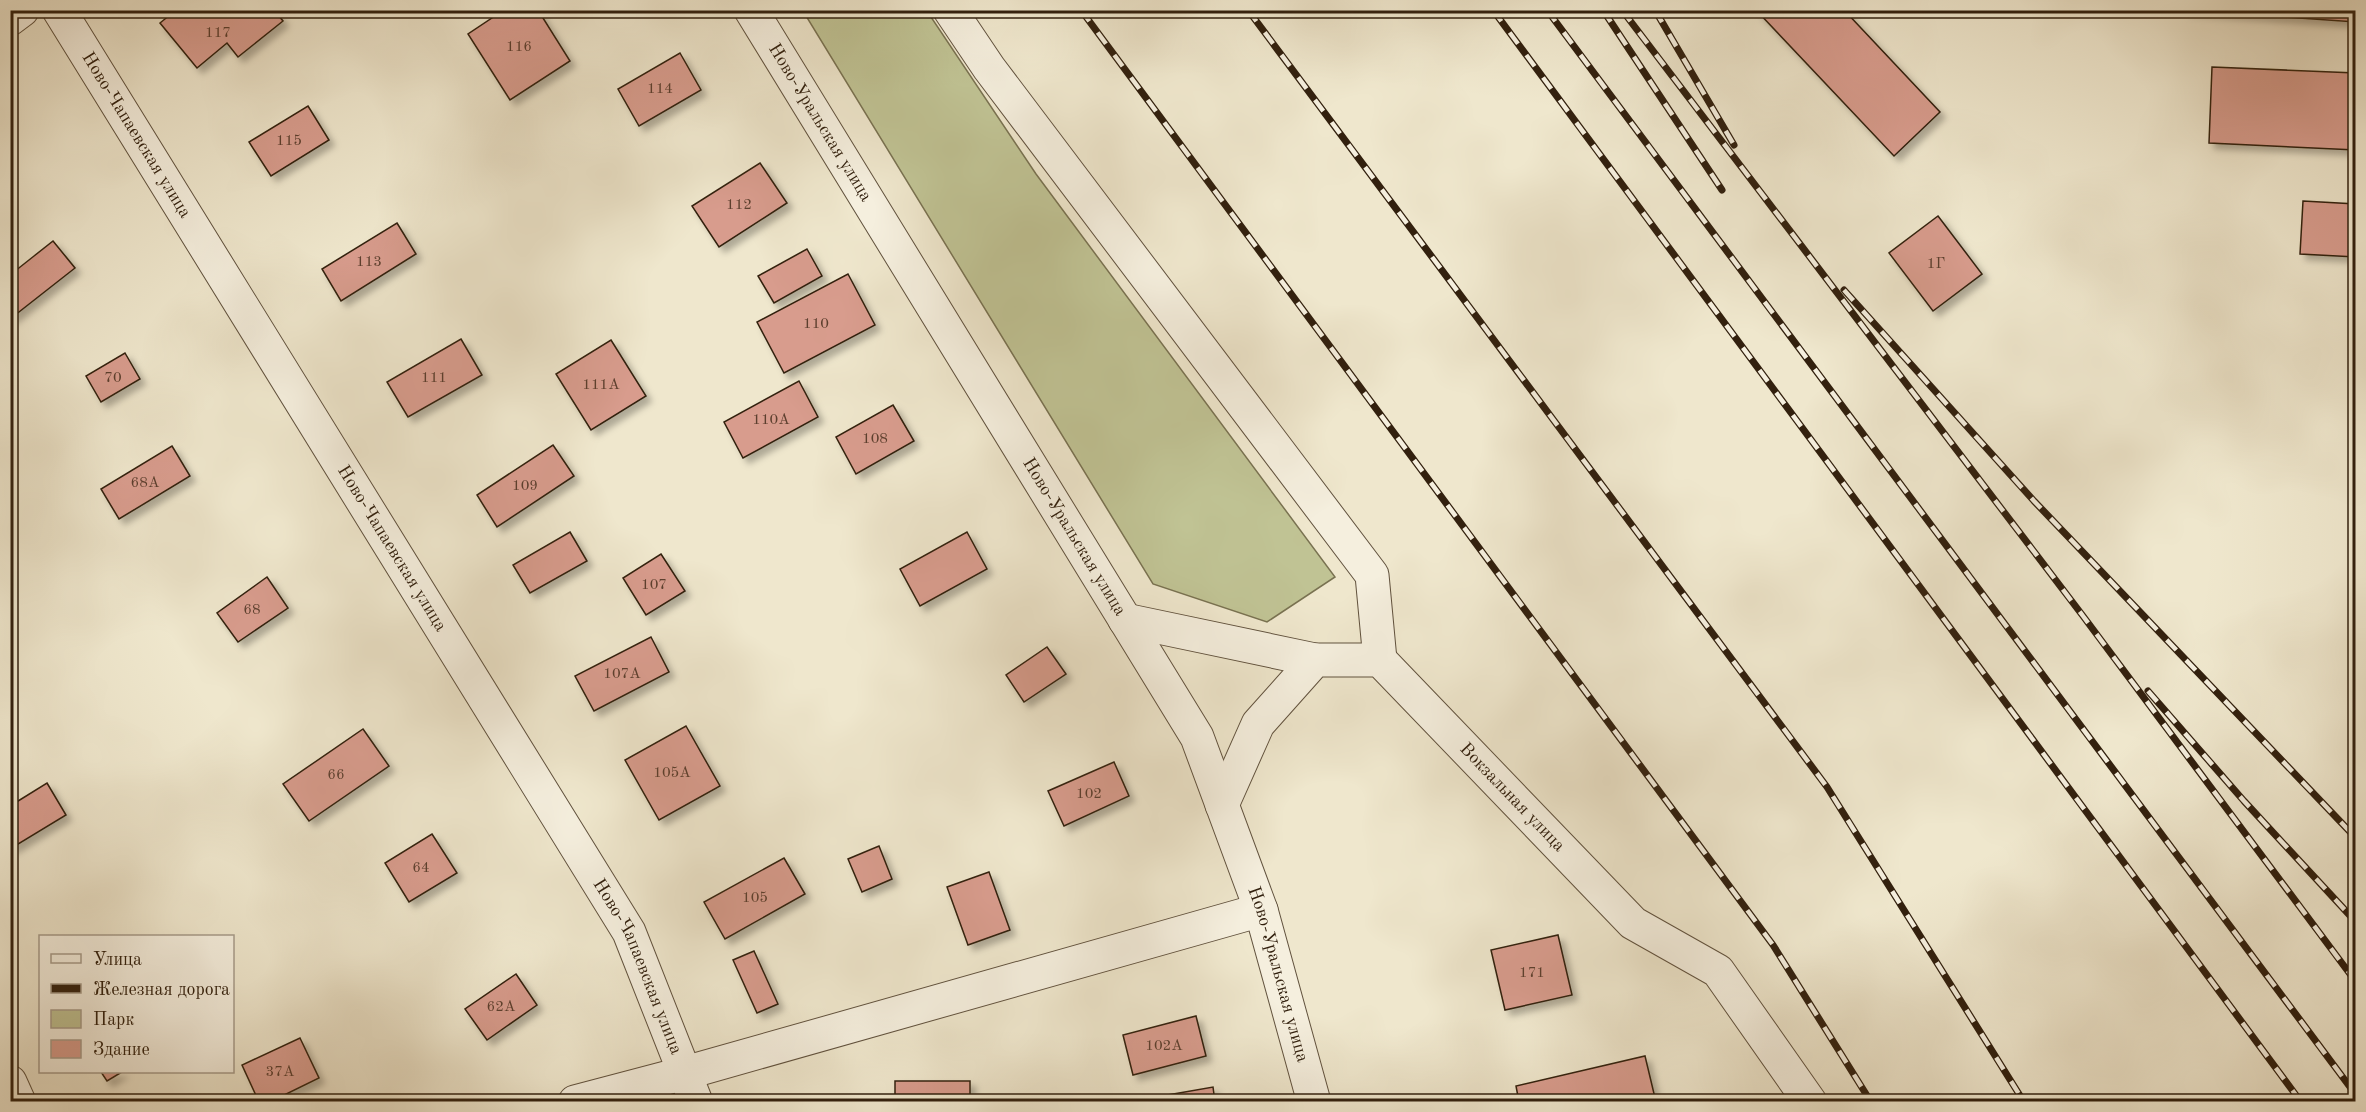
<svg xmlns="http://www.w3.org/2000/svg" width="2366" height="1112" viewBox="0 0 2366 1112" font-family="'Old Standard TT',serif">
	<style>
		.green { fill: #c0c394; stroke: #797251; stroke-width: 1.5 }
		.building { fill: #d89c8d; stroke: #32200e; stroke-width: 1.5; filter: url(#shadow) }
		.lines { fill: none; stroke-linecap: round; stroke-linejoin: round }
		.street-casing { stroke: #61523e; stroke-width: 35 }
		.street { stroke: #f5efde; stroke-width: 33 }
		.rail-casing { stroke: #32200e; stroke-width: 7 }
		.rail { stroke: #f5efde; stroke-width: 4.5; stroke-dasharray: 14; stroke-linecap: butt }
		.labels { text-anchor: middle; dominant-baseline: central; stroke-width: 5; stroke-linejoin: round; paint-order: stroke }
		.number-label { font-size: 15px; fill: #5c3f2e }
		.street-label { font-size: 18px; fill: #32200e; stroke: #f5efde }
	</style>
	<defs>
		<filter id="shadow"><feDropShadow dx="5.5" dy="5.5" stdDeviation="3" flood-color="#0004"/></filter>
	</defs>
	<rect width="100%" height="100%" fill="#efe7cd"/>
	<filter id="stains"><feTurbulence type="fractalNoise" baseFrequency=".00333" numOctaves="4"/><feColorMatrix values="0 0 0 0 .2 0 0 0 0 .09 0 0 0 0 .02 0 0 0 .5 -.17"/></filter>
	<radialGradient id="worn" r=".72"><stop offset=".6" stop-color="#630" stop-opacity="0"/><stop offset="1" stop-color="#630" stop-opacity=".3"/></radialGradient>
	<polygon class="green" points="803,11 927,11 1036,174 1335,577 1267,622 1153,584"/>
	<g class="building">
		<polygon points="176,10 274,10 283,21 238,57 227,43 197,68 160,23"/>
		<polygon points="504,10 538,10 570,61 510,100 468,34"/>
		<polygon points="1756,10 1844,10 1940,112 1894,156"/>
		<polygon points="2183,10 2356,10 2356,22"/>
		<polygon points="680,53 701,90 639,126 618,89"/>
		<polygon points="2212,67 2356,73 2356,150 2209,143"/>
		<polygon points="308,106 329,140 271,176 249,142"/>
		<polygon points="760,163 787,203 719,247 692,206"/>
		<polygon points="2303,201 2356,204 2356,257 2300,254"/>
		<polygon points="1938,216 1982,274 1933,311 1889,253"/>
		<polygon points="397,223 416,254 341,301 322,269"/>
		<polygon points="53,241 75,268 10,319 10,275"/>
		<polygon points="807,249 822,276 774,303 758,276"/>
		<polygon points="848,274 875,325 784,373 757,322"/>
		<polygon points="461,339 482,375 408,417 387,382"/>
		<polygon points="611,340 646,396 591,430 556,374"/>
		<polygon points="125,353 140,379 101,402 86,376"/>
		<polygon points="799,381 818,417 743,458 724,422"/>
		<polygon points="893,405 914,441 856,474 836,437"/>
		<polygon points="553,445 574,476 497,527 477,495"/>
		<polygon points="172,446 190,476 119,519 101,489"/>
		<polygon points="570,532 587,561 530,593 513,565"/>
		<polygon points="967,532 987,569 920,606 900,569"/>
		<polygon points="661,554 685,591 646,615 623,578"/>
		<polygon points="267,577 288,608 238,642 217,613"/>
		<polygon points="651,637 669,672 594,711 575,676"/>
		<polygon points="1047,647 1066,674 1024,702 1006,675"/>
		<polygon points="686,726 720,786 659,820 625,760"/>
		<polygon points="363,729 389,766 309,821 283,784"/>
		<polygon points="1114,762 1129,796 1064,826 1048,791"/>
		<polygon points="47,783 66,815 10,849 10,806"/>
		<polygon points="432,834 457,873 409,902 385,863"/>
		<polygon points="879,846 892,879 862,892 848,859"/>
		<polygon points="784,858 805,894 725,939 704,902"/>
		<polygon points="989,872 1010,930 968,945 947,887"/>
		<polygon points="1558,935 1572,995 1505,1010 1491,950"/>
		<polygon points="754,951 778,1004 757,1013 733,960"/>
		<polygon points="516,974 537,1005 487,1040 465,1009"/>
		<polygon points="1196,1016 1206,1056 1133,1075 1123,1035"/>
		<polygon points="300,1038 319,1078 270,1102 259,1102 242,1065"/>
		<polygon points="1645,1056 1656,1102 1519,1102 1516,1086"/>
		<polygon points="101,1072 122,1072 107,1081"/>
		<rect x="895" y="1081" width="75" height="21"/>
		<polygon points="1213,1087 1215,1102 1145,1102 1145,1099"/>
	</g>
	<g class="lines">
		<g class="street-casing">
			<g id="street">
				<path id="s1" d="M59,10L629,932L696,1102"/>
				<path id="s2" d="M751,10L1197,737L1261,910L1314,1102"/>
				<polyline points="950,10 989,68 1372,575 1380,660"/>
				<polyline points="10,19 22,10"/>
				<polyline points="1125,620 1315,660"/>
				<path id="s3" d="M1222,805L1258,724L1315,660H1380L1633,923L1718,971L1810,1102"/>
				<polyline points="10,1082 19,1102"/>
				<polyline points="575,1102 685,1073 1261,910"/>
			</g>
		</g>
		<use href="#street" class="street"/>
		<g class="rail-casing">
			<g id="rail">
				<polyline points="1081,10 1773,945 1871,1102"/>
				<polyline points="1248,10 1827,787 2024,1102"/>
				<polyline points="1493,10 2301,1102"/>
				<polyline points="1547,10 2356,1095"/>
				<polyline points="1603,10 1722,190"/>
				<polyline points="1622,10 2083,616 2356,982"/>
				<polyline points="1655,10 1734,145"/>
				<polyline points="1844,290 2034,501 2356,838"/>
				<polyline points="2148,691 2244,801 2356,922"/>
			</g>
		</g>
		<use href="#rail" class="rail"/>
	</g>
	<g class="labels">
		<g class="number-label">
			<text x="218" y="33">117</text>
			<text x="519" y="47">116</text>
			<text x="660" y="89">114</text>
			<text x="289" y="141">115</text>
			<text x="739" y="205">112</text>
			<text x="369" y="262">113</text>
			<text x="1936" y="264">1Г</text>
			<text x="816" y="324">110</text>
			<text x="113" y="378">70</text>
			<text x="434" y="378">111</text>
			<text x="601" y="385">111А</text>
			<text x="771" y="420">110А</text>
			<text x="875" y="439">108</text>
			<text x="145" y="483">68А</text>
			<text x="525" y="486">109</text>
			<text x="654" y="585">107</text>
			<text x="252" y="610">68</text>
			<text x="622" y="674">107А</text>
			<text x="672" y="773">105А</text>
			<text x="336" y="775">66</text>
			<text x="1089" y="794">102</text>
			<text x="421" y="868">64</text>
			<text x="755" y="898">105</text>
			<text x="1532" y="973">171</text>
			<text x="501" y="1007">62А</text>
			<text x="1164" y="1046">102А</text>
			<text x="280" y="1072">37А</text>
		</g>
		<g class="street-label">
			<text stroke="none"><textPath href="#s2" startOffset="132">Ново-Уральская улица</textPath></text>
			<text stroke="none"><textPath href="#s1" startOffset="147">Ново-Чапаевская улица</textPath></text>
			<text stroke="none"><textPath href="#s2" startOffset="618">Ново-Уральская улица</textPath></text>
			<text stroke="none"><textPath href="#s1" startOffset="633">Ново-Чапаевская улица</textPath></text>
			<text stroke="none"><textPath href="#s3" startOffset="430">Вокзальная улица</textPath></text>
			<text stroke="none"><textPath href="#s1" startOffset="1119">Ново-Чапаевская улица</textPath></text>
			<text stroke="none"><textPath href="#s2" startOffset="1104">Ново-Уральская улица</textPath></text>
		</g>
	</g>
	<rect width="2366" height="1112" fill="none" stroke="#efe7cd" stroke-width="36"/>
	<rect x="12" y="12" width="2342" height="1088" fill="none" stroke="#32200e" stroke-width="3"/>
	<rect x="18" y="18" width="2330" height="1076" fill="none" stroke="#32200e" stroke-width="1.5"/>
	<rect x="39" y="935" width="195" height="138" fill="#f5efde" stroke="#a79c8b" stroke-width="1.5"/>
	<rect x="51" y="954" width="30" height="9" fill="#f5efde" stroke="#a79c8b" stroke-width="1.5"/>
	<text x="93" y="965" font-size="18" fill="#32200e">Улица</text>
	<rect x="51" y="984" width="30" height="9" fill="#32200e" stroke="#a79c8b" stroke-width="1.5"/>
	<text x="93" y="995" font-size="18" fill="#32200e">Железная дорога</text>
	<rect x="51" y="1010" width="30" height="18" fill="#c0c394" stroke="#a79c8b" stroke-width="1.5"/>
	<text x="93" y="1025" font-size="18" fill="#32200e">Парк</text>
	<rect x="51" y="1040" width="30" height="18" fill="#d89c8d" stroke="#a79c8b" stroke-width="1.5"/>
	<text x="93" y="1055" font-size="18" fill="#32200e">Здание</text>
	<rect width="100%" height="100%" filter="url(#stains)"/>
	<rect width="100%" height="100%" fill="url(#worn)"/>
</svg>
